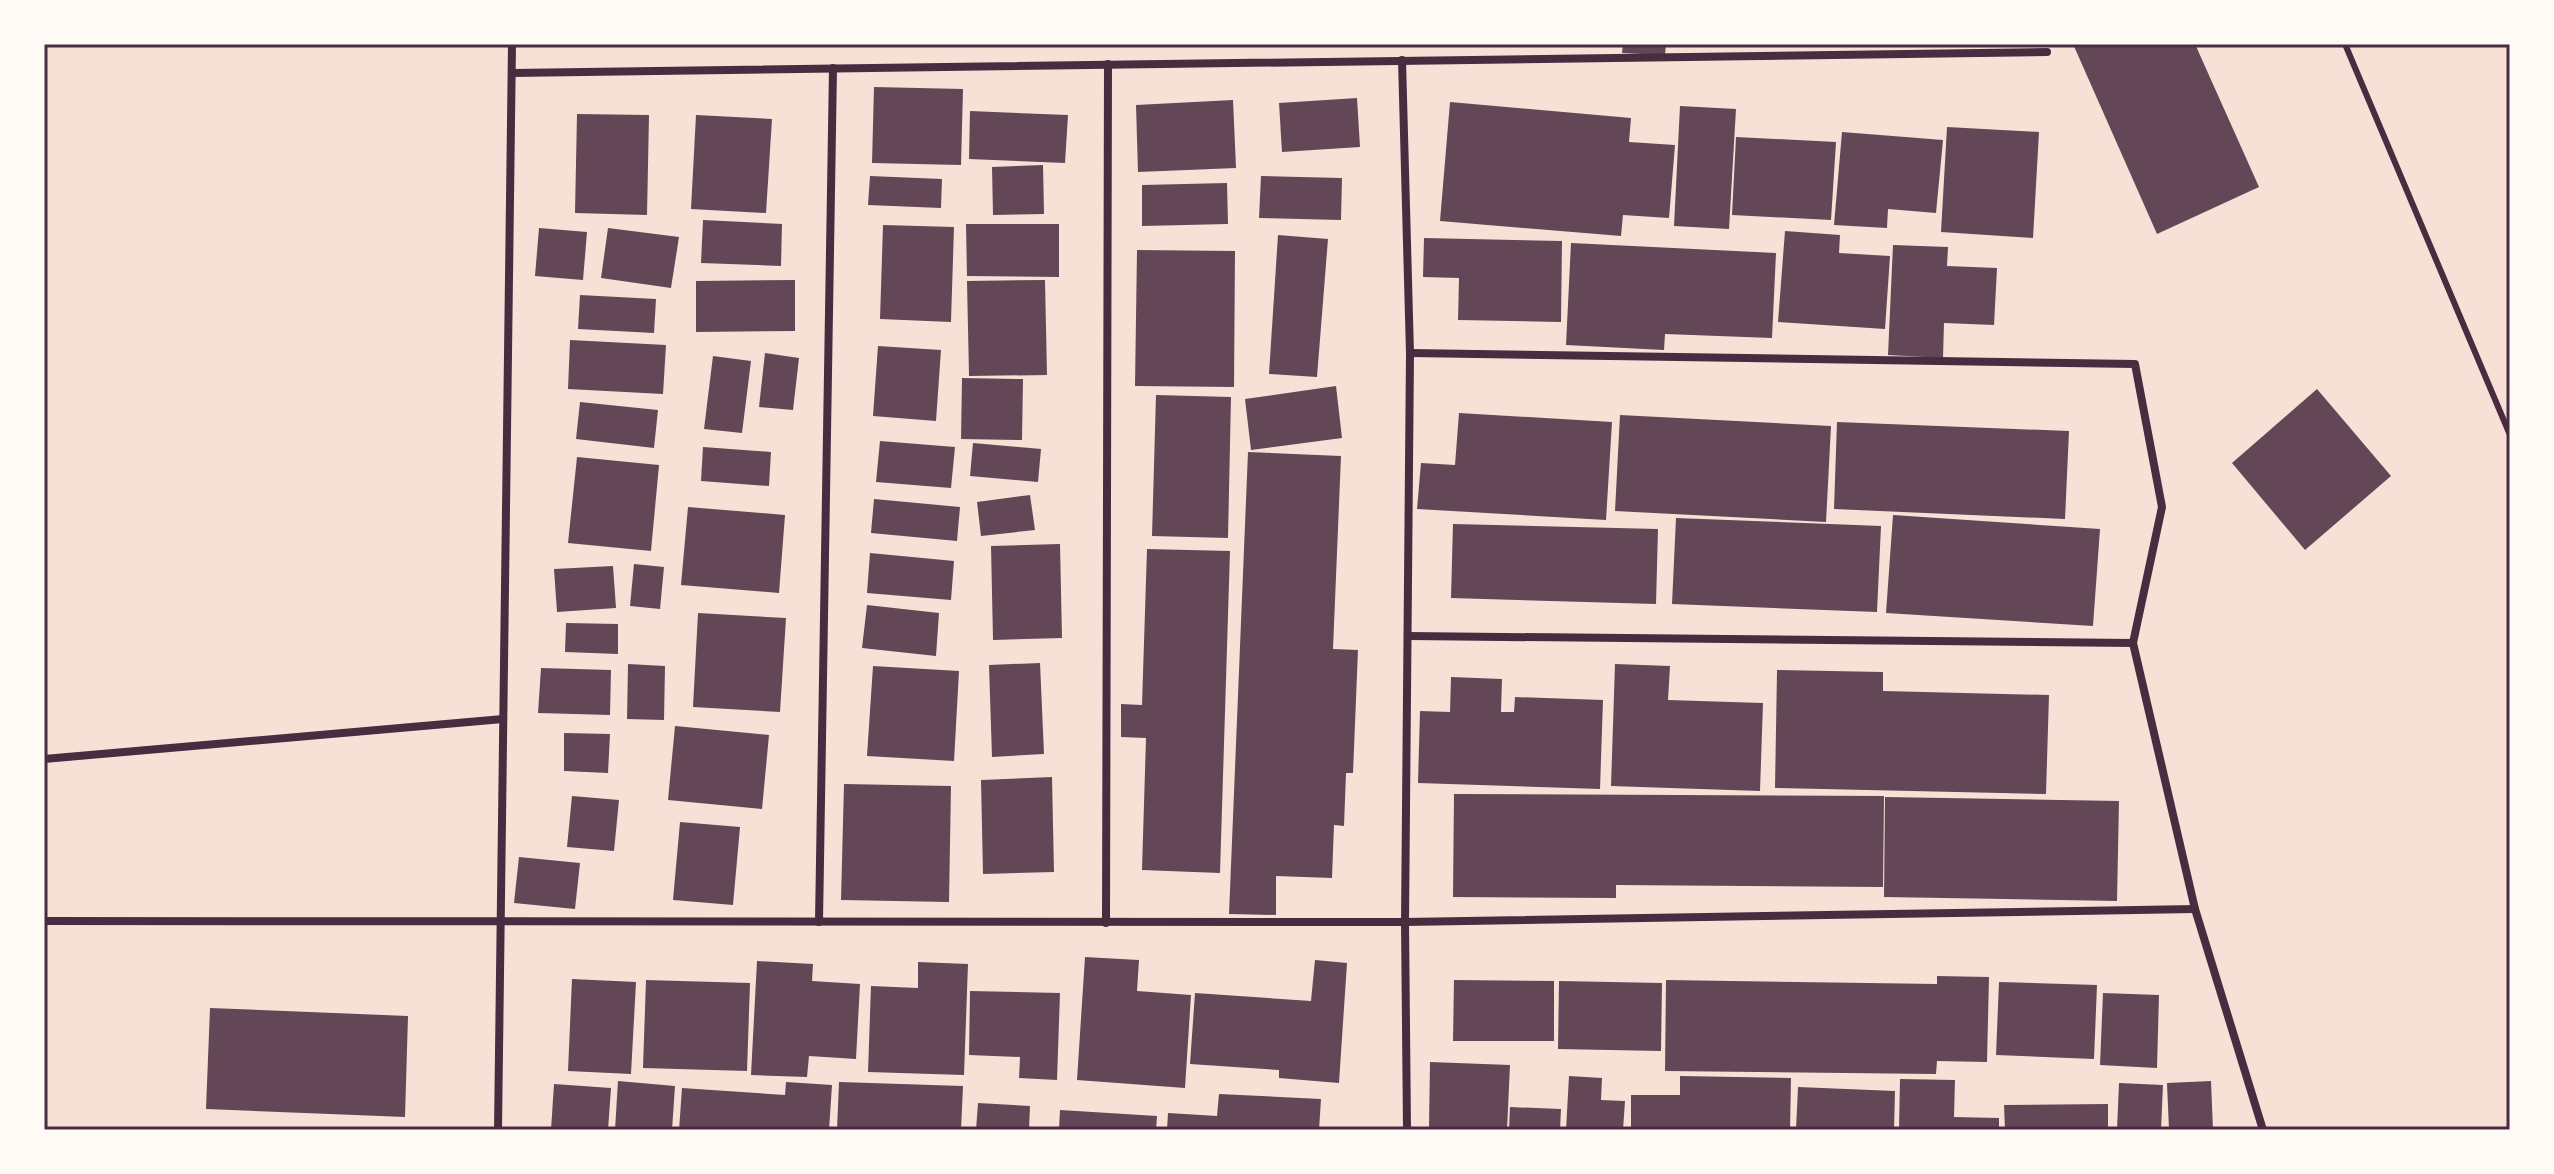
<svg xmlns="http://www.w3.org/2000/svg" width="2554" height="1174" viewBox="0 0 2554 1174" font-family="Helvetica,sans-serif">
	<style>
		.building { fill: #644757 }
		.lines { fill: none; stroke-linecap: round; stroke-linejoin: round }
		.service { stroke: #4a2c40; stroke-width: 6 }
		.minor { stroke: #4a2c40; stroke-width: 8 }
		.neatline { fill: none; stroke: #4a2c40; stroke-width: 3 }
	</style>
	<rect width="100%" height="100%" fill="#f7e1d7"/>
	<g class="building">
		<polygon points="1623,44 1666,44 1665,55 1622,53"/>
		<polygon points="2073,44 2195,44 2259,187 2157,234"/>
		<polygon points="874,87 963,89 961,165 872,163"/>
		<polygon points="1357,98 1360,147 1282,152 1279,103"/>
		<polygon points="1233,100 1236,168 1138,172 1136,105"/>
		<polygon points="1450,102 1631,118 1629,142 1675,145 1669,218 1623,215 1621,236 1440,221"/>
		<polygon points="1680,106 1736,109 1729,229 1674,226"/>
		<polygon points="970,111 1068,115 1065,163 969,159"/>
		<polygon points="577,114 649,115 647,215 575,213"/>
		<polygon points="696,115 772,119 766,213 691,209"/>
		<polygon points="1947,127 2039,132 2033,238 1941,232"/>
		<polygon points="1842,132 1943,140 1936,213 1888,209 1887,228 1834,225"/>
		<polygon points="1736,137 1836,142 1831,220 1732,215"/>
		<polygon points="1043,165 1044,214 993,215 992,167"/>
		<polygon points="870,176 942,179 941,208 868,205"/>
		<polygon points="1261,176 1342,178 1341,220 1259,218"/>
		<polygon points="1227,183 1228,224 1142,226 1142,185"/>
		<polygon points="703,220 782,224 781,266 701,263"/>
		<polygon points="966,224 1059,224 1059,277 967,276"/>
		<polygon points="883,225 954,227 951,322 880,319"/>
		<polygon points="539,228 587,232 583,280 535,276"/>
		<polygon points="608,228 679,237 671,288 601,278"/>
		<polygon points="1785,231 1840,235 1839,253 1890,256 1885,329 1778,322"/>
		<polygon points="1278,235 1328,239 1317,377 1269,374"/>
		<polygon points="1424,238 1562,241 1561,322 1458,320 1459,278 1423,277"/>
		<polygon points="1571,243 1776,253 1772,338 1665,334 1664,350 1566,345"/>
		<polygon points="1893,245 1948,247 1947,266 1997,268 1994,325 1944,323 1943,358 1888,355"/>
		<polygon points="1137,250 1235,251 1234,387 1135,386"/>
		<polygon points="795,280 795,331 696,332 696,281"/>
		<polygon points="1045,280 1047,375 969,376 967,281"/>
		<polygon points="580,295 656,299 654,333 578,329"/>
		<polygon points="570,340 666,345 663,394 568,389"/>
		<polygon points="878,346 941,350 936,421 873,416"/>
		<polygon points="765,353 799,358 793,410 759,407"/>
		<polygon points="713,356 751,361 742,433 704,429"/>
		<polygon points="962,378 1023,379 1022,440 961,439"/>
		<polygon points="1336,386 1342,438 1251,450 1245,399"/>
		<polygon points="2317,389 2391,476 2305,550 2232,463"/>
		<polygon points="1156,395 1231,397 1228,538 1152,536"/>
		<polygon points="580,402 658,410 654,448 576,439"/>
		<polygon points="1459,413 1612,422 1606,520 1417,509 1421,463 1455,465"/>
		<polygon points="1620,415 1831,426 1826,522 1615,511"/>
		<polygon points="1837,422 2069,431 2065,519 1834,509"/>
		<polygon points="880,441 955,447 951,488 876,482"/>
		<polygon points="973,443 1041,449 1038,482 970,476"/>
		<polygon points="703,447 771,452 769,486 701,481"/>
		<polygon points="1248,452 1341,456 1333,649 1358,650 1353,773 1346,773 1344,826 1334,825 1332,878 1276,876 1276,915 1229,914"/>
		<polygon points="577,457 659,465 651,551 568,543"/>
		<polygon points="1030,495 1035,530 981,536 977,502"/>
		<polygon points="874,499 960,507 957,541 871,533"/>
		<polygon points="688,507 785,515 779,593 681,585"/>
		<polygon points="1893,515 2100,529 2093,626 1886,613"/>
		<polygon points="1676,518 1881,526 1877,612 1672,604"/>
		<polygon points="1453,524 1658,529 1656,604 1451,598"/>
		<polygon points="1060,544 1062,638 993,640 991,546"/>
		<polygon points="1147,549 1230,551 1220,873 1142,870 1146,738 1121,737 1121,704 1142,705"/>
		<polygon points="870,553 954,561 951,600 867,593"/>
		<polygon points="634,564 664,567 660,609 630,606"/>
		<polygon points="613,566 616,608 557,612 554,569"/>
		<polygon points="867,605 939,613 936,656 862,648"/>
		<polygon points="698,613 786,618 780,712 693,707"/>
		<polygon points="566,623 618,624 618,654 565,652"/>
		<polygon points="1040,663 1044,754 992,757 989,665"/>
		<polygon points="628,664 665,666 664,720 627,719"/>
		<polygon points="1615,664 1670,666 1668,700 1763,703 1760,791 1611,786"/>
		<polygon points="873,666 959,671 954,761 867,756"/>
		<polygon points="541,668 611,670 610,715 538,713"/>
		<polygon points="1777,670 1883,672 1883,691 2049,695 2046,794 1775,788"/>
		<polygon points="1451,677 1502,679 1501,712 1514,712 1515,697 1603,700 1600,789 1418,783 1420,711 1450,712"/>
		<polygon points="675,726 769,735 762,809 668,800"/>
		<polygon points="564,733 610,734 608,773 564,771"/>
		<polygon points="1052,777 1054,872 983,874 981,780"/>
		<polygon points="844,784 951,786 949,902 841,900"/>
		<polygon points="1454,794 1884,796 1883,887 1616,885 1616,898 1453,897"/>
		<polygon points="572,796 619,800 614,851 567,847"/>
		<polygon points="1885,797 2119,801 2117,901 1884,897"/>
		<polygon points="680,822 740,827 733,905 673,900"/>
		<polygon points="519,857 580,863 575,909 514,903"/>
		<polygon points="1085,957 1139,960 1137,991 1191,995 1185,1088 1077,1080"/>
		<polygon points="1315,960 1347,963 1339,1083 1279,1078 1279,1070 1190,1064 1195,993 1311,1001"/>
		<polygon points="757,961 813,964 812,981 860,984 856,1059 809,1056 807,1077 751,1075"/>
		<polygon points="918,962 968,964 964,1075 868,1072 871,986 918,988"/>
		<polygon points="1937,976 1989,977 1987,1062 1937,1061 1936,1074 1665,1071 1666,980 1937,984"/>
		<polygon points="572,979 636,982 631,1074 568,1071"/>
		<polygon points="646,980 750,983 747,1071 643,1068"/>
		<polygon points="1454,980 1554,981 1554,1041 1453,1041"/>
		<polygon points="1559,981 1662,983 1661,1051 1558,1049"/>
		<polygon points="1999,982 2097,985 2094,1059 1996,1055"/>
		<polygon points="970,991 1060,993 1057,1080 1019,1078 1020,1057 969,1055"/>
		<polygon points="2103,993 2159,995 2157,1068 2100,1065"/>
		<polygon points="210,1008 408,1016 405,1117 206,1109"/>
		<polygon points="1430,1062 1510,1065 1507,1130 1429,1127"/>
		<polygon points="1569,1076 1602,1078 1601,1100 1625,1101 1623,1130 1566,1130"/>
		<polygon points="1680,1076 1791,1078 1790,1130 1631,1130 1631,1095 1680,1095"/>
		<polygon points="1900,1079 1955,1080 1954,1117 1999,1118 1999,1130 1899,1130"/>
		<polygon points="618,1081 675,1086 672,1130 615,1130"/>
		<polygon points="2211,1081 2213,1130 2169,1130 2167,1083"/>
		<polygon points="786,1082 832,1085 829,1130 679,1130 682,1088 785,1095"/>
		<polygon points="839,1082 963,1086 961,1130 837,1130"/>
		<polygon points="2119,1083 2163,1085 2161,1130 2117,1130"/>
		<polygon points="554,1084 611,1088 608,1130 551,1130"/>
		<polygon points="1798,1087 1895,1091 1894,1130 1796,1130"/>
		<polygon points="1219,1094 1321,1099 1319,1130 1167,1130 1168,1113 1217,1116"/>
		<polygon points="978,1103 1030,1106 1029,1130 976,1130"/>
		<polygon points="2108,1104 2108,1130 2005,1130 2004,1105"/>
		<polygon points="1510,1107 1561,1109 1560,1130 1509,1130"/>
		<polygon points="1060,1110 1157,1116 1156,1130 1059,1130"/>
	</g>
	<g class="lines">
		<polyline class="service" points="2345,44 2510,435"/>
		<g class="minor">
			<polyline points="1402,60 1410,353 1405,922 1407,1130"/>
			<polyline points="512,73 2047,52"/>
			<polyline points="1410,353 2135,364 2162,507 2133,643 2195,909 2263,1130"/>
			<polyline points="1408,636 2133,643"/>
			<polyline points="44,759 503,719"/>
			<polyline points="44,921 1405,922 2195,909"/>
			<polyline points="819,922 833,68"/>
			<polyline points="1106,923 1108,64"/>
			<polyline points="498,1130 512,44"/>
		</g>
	</g>
	<rect width="2554" height="1174" fill="none" stroke="#fffaf5" stroke-width="92"/>
	<rect x="46" y="46" width="2462" height="1082" class="neatline"/>
</svg>
